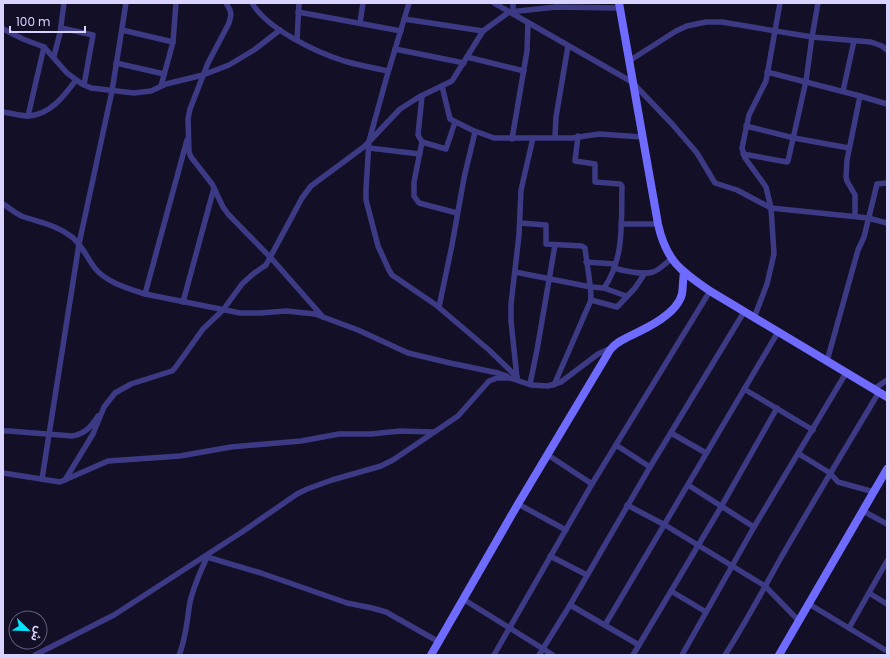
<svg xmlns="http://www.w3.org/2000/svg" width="890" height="658" viewBox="0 0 890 658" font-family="Poppins,'Noto Sans Arabic',sans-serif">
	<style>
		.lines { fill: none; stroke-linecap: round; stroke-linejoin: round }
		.street { stroke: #3d3a85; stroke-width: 5.5 }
		.secondary { stroke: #6f6bff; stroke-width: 8 }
	</style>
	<rect width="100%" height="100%" fill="#130f26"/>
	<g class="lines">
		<g class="street">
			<polyline points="226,3 230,10 231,15 229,23 208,63 190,109 188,119 189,152 191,157 212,184 223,207 228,214 271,258 323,317"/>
			<path d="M252,3C267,29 316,52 344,61C358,65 373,68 388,71"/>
			<polyline points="409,3 387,76 369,141 366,189 366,200 378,246 389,270 392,275 436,305 489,350 517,377"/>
			<polyline points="494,3 632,82 673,125 697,153 715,183 737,190 771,208 868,218 887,223"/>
			<polyline points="513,11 513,3"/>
			<polyline points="298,12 401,31"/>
			<polyline points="404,19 483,31"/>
			<polyline points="360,23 363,3"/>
			<polyline points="61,28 93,35 84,85"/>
			<polyline points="3,29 23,39 44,47 67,73 82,84 91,88 134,93 151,91 166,84 203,75 229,65 254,50 280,30"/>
			<polyline points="122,30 173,42"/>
			<polyline points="297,40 299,3"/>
			<polyline points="395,49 464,63"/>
			<polyline points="54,56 60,33 64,3"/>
			<polyline points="467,57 524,71"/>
			<polyline points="629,61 676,31 687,26 706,22 722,22 812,37 871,42 882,46 887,50"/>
			<polyline points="116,63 164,74"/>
			<polyline points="767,72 860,96 887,104"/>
			<polyline points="161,86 173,42 176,3"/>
			<polyline points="442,86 450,119 472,130 494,138 572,138 599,134 642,137"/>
			<polyline points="843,91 854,41"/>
			<polyline points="422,96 418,135 422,142 414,182 414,196 419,203 457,213"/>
			<path d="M3,112C11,113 20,116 28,116C50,115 64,96 76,80"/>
			<polyline points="28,116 44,47"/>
			<polyline points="746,126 794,138 849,148"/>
			<path d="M578,136L575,161L595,164V182L620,184L622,186C621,220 625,258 604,288"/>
			<polyline points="555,137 556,117 568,46"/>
			<polyline points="512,139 527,51 528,23"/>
			<polyline points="422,142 446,149 455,122"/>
			<polyline points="369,148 420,154"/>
			<polyline points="743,154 787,162 788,161 806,81 812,37 818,3"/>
			<path d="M3,204C10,208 16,214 24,217C42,223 56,225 72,237C82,245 86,256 94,267C105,282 127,288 145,294L240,313H260L286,311L315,314L358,330L408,353L450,363L498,373L507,376"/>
			<polyline points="855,216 855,195 847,181 846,177 847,160 860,96"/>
			<path d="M520,223L546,225V244L582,246L585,248C587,266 591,283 591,300L617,307L635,288L645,273"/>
			<polyline points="621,224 658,224"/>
			<polyline points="586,262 615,264"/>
			<path d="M614,268C624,271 643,275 653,272C659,270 666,263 671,259"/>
			<polyline points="515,272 591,287 604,288 626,296"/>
			<polyline points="145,294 187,140"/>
			<polyline points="183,302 214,188"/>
			<polyline points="439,307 452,245 464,178 475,132"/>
			<polyline points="754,318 767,284 774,254 771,208 766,187 745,158 742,148 749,115 766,81 780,3"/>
			<polyline points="827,361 858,250 864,237 877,184 887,183"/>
			<polyline points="517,378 511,321 511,304 519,235 521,190 533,138"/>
			<polyline points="530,384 537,350 555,245"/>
			<polyline points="554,385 591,300"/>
			<polyline points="744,389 813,430"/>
			<polyline points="874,389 887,380"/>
			<path d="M3,431H9L72,436C85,434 91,427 98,416"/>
			<polyline points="671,433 706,453"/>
			<polyline points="616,445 650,467"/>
			<polyline points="799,454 830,473 838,482 874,492"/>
			<polyline points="548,455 592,484"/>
			<polyline points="3,473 60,482 108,461 180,456 231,447 301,441 339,434 371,434 400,431 433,432"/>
			<polyline points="42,479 79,244 112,91 126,3"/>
			<polyline points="65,480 93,434 104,407 115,393 131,384 172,371 175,368 203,329 223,310 242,284 253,274 266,265 302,198 311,186 365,146 400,109 419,97 452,81 483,31 509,12 556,7 619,8"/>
			<polyline points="688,485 754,527"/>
			<polyline points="518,504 566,530"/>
			<polyline points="627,505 665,525 765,586 799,621"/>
			<polyline points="863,511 887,524"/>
			<polyline points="550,556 587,575"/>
			<polyline points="207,557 261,573 347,603 372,608 386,612 439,642"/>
			<polyline points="671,591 706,612"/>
			<polyline points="869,593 887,604"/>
			<polyline points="463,599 553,655"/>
			<polyline points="809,604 887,651"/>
			<polyline points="570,605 639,645"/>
			<polyline points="605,625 778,332"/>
			<polyline points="849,628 887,561"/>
			<polyline points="35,655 114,615 242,532 297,494 307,489 332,480 381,466 393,460 458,416 489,381 497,378 510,378 531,385 548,386 561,382 598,354 611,348"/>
			<path d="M179,655C186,639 187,620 190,602C194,585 201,570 208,555"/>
			<polyline points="494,655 592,484 710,291"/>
			<polyline points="539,655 570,605 650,467 744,312"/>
			<polyline points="633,655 721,507 777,408"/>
			<polyline points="682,655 754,527 846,373"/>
			<path d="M725,655C744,625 761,594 778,563C811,505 845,449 879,392"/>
		</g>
		<g class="secondary">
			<path d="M619,3L658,224C666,261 681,271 710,291L887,397"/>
			<path d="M431,655L518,504L610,350C615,343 622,340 630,336C647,328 677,314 682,294C683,287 683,279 684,272"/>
			<polyline points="779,655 887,469"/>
		</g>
	</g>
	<rect width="890" height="658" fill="none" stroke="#d9d4ff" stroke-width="8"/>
	<g transform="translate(28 630) rotate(113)"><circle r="19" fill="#130f26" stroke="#625e7d"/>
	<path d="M0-3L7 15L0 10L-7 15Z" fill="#00e5ff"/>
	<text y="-6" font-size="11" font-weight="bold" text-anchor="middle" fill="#d9d4ff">ش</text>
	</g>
	<path d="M10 26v6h75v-6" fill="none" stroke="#d9d4ff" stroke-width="2"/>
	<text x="16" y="26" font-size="12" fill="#d9d4ff" stroke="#130f26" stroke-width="3" paint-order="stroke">100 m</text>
</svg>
